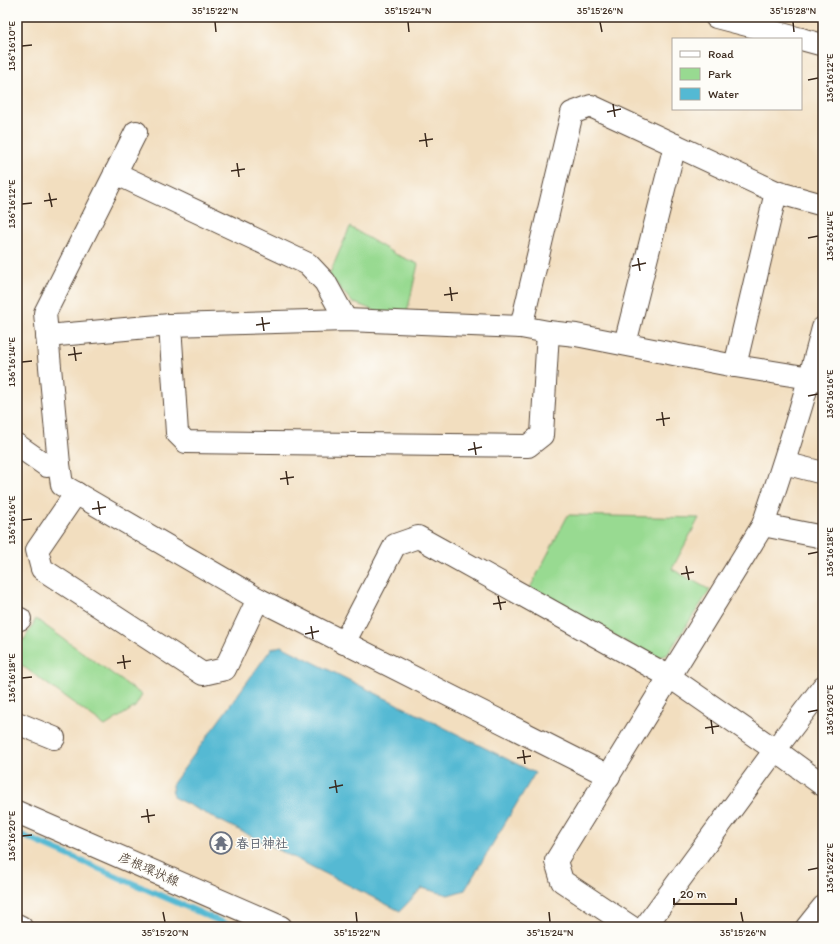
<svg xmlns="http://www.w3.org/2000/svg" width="840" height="944" viewBox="0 0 840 944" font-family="Itim,'Klee One',sans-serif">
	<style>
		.green { fill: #98da91; stroke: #6a8258 }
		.water { fill: #54b9d3; stroke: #487278 }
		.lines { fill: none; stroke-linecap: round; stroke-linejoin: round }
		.stream { stroke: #54b9d3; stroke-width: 6 }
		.minor-casing { stroke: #564536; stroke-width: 24 }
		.tertiary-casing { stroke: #564536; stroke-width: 24 }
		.secondary-casing { stroke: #564536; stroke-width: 24 }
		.minor { stroke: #fff; stroke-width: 22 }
		.tertiary { stroke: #fff; stroke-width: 22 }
		.secondary { stroke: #fff; stroke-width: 22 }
		.ticks { fill: none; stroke: #3b2a1e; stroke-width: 1.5 }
		.labels { text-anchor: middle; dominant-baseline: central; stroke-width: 3; stroke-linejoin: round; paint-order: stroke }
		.worship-label { font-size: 13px; font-weight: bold; fill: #5b616d; stroke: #fdfcf7; text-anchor: start }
		.street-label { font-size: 13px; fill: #3b2a1e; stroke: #fdfcf7 }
		.neatline { fill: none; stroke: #3b2a1e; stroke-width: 1.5 }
		.ticks-label { font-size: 10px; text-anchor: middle; fill: #3b2a1e }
	</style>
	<rect width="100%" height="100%" fill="#fdfcf7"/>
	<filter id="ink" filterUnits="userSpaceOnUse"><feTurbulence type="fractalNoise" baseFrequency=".025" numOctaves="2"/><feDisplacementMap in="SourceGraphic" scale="8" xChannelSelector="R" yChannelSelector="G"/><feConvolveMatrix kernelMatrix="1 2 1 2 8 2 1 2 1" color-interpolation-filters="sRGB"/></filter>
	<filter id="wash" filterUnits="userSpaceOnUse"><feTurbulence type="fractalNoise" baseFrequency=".012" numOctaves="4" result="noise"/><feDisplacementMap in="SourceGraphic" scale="16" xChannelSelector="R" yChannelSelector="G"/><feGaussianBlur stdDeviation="0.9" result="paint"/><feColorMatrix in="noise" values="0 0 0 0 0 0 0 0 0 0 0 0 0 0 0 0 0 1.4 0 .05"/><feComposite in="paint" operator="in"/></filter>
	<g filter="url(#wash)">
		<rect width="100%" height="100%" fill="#f2debf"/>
		<g class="green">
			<polygon points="350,227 395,254 418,264 407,313 378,312 352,302 329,275"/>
			<polygon points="568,515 699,518 672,569 710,590 667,655 655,658 530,588"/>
			<polygon points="36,619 142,695 135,707 105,726 17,662 17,635 24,640"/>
		</g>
		<polygon class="water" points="281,646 535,773 465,890 448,895 422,888 400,911 173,797 172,785 271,649"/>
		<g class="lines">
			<polyline class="stream" points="17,833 233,927"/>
		</g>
	</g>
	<g filter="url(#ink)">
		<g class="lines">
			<g class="minor-casing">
				<g id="minor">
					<polyline points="136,132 45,313 59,464 62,485 258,599 609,776"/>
					<polyline points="115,173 308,264 325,282 346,320"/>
					<polyline points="170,325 177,433 186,442 528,446 542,435 548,332"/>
					<polyline points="521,327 572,113 591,106 776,192 823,205"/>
					<polyline points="47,336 170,325 346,320 521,327 548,332 576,335 735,366 823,380"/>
					<polyline points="625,344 675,145"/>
					<polyline points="735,366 776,192"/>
					<polyline points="17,445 47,466 59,464"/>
					<polyline points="784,463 823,473"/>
					<polyline points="76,493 37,550 42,569 203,674 225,669 258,599"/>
					<polyline points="763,525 823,537"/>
					<polyline points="17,618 20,619"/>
					<polyline points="344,643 395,545 418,537 670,677 775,750 823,785"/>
					<polyline points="17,723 54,738"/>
					<polyline points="17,925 21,927"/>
					<path d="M631,927L562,881L556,861L763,525C785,460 806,395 823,328"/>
					<polyline points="645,927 775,750 823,687"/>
					<polyline points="807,927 823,907"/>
				</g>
			</g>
			<g class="tertiary-casing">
				<g id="tertiary">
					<polyline points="716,17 801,39"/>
					<polyline points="801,39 823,45"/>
				</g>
			</g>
			<g class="secondary-casing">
				<polyline id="secondary" points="17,812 281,927"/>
			</g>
			<use href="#minor" class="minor"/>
			<use href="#tertiary" class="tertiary"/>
			<use href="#secondary" class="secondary"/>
		</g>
	</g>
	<path class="ticks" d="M215,22L216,32M408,22L409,32M600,22L602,32M793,22L794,32M22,46L32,45M808,80L818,78M613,104L615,117M607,112L621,109M425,133L427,147M419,141L433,139M237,163L239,177M231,171L245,169M49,193L52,207M44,201L57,199M22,204L32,203M808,238L818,236M638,258L640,271M632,266L646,263M450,287L452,301M444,295L458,293M262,317L264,331M256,325L270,323M74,347L76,361M68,355L82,353M22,362L32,361M808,396L818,394M662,412L664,426M656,420L670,418M474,442L476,455M468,450L482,447M286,471L288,485M280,479L294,477M98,501L100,515M92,509L106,507M22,520L32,519M808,554L818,552M686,566L689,580M681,574L694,572M498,596L501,610M493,604L506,602M311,626L313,639M305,634L319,631M123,655L125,669M117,663L131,661M22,678L32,677M808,712L818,710M711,720L713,734M705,728L719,726M523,750L525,764M517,758L531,756M335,780L337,793M329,788L343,785M147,809L149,823M141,817L155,815M22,836L32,835M808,870L818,868M163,912L165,922M356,912L357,922M549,912L550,922M741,912L743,922"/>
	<defs>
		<g id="temple-ring" transform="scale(1.15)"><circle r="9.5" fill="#fdfcf7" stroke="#6b7280" stroke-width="1.5"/><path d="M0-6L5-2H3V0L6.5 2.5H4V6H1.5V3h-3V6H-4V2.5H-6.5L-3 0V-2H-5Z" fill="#6b7280"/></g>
	</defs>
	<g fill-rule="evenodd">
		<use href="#temple-ring" x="221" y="843"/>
	</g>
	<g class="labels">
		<g class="worship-label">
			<text x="236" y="843">春日神社</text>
		</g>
		<g class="street-label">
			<text transform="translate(149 869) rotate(24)">彦根環状線</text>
		</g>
	</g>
	<rect width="840" height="944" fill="none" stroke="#fdfcf7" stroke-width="44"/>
	<rect x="672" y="38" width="130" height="72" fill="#fdfcf7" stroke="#afa8a0"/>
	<rect x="680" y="51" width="20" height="6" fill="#ffffff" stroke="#afa8a0"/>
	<text x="708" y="58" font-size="12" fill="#3b2a1e">Road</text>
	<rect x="680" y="68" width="20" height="12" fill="#98da91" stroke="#afa8a0"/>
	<text x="708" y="78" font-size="12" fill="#3b2a1e">Park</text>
	<rect x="680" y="88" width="20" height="12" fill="#54b9d3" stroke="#afa8a0"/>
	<text x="708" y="98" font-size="12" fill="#3b2a1e">Water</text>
	<path d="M674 898v6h62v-6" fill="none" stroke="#3b2a1e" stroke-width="2"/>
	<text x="680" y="898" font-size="12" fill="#3b2a1e" stroke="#fdfcf7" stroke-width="3" paint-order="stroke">20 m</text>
	<rect x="22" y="22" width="796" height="900" class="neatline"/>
	<g class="ticks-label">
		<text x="215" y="14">35°15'22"N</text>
		<text x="408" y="14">35°15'24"N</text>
		<text x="600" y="14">35°15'26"N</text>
		<text x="793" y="14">35°15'28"N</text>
		<text transform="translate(11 46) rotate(-90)" y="4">136°16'10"E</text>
		<text transform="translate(829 78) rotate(-90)" y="4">136°16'12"E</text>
		<text transform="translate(11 204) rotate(-90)" y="4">136°16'12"E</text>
		<text transform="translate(829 236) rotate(-90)" y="4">136°16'14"E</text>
		<text transform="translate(11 362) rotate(-90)" y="4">136°16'14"E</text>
		<text transform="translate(829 394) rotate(-90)" y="4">136°16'16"E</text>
		<text transform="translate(11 520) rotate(-90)" y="4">136°16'16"E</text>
		<text transform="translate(829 552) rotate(-90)" y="4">136°16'18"E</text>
		<text transform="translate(11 678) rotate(-90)" y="4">136°16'18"E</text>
		<text transform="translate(829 710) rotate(-90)" y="4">136°16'20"E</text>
		<text transform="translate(11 836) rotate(-90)" y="4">136°16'20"E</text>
		<text transform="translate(829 868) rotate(-90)" y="4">136°16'22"E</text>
		<text x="165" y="936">35°15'20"N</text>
		<text x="357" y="936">35°15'22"N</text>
		<text x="550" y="936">35°15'24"N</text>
		<text x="743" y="936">35°15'26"N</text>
	</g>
</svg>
